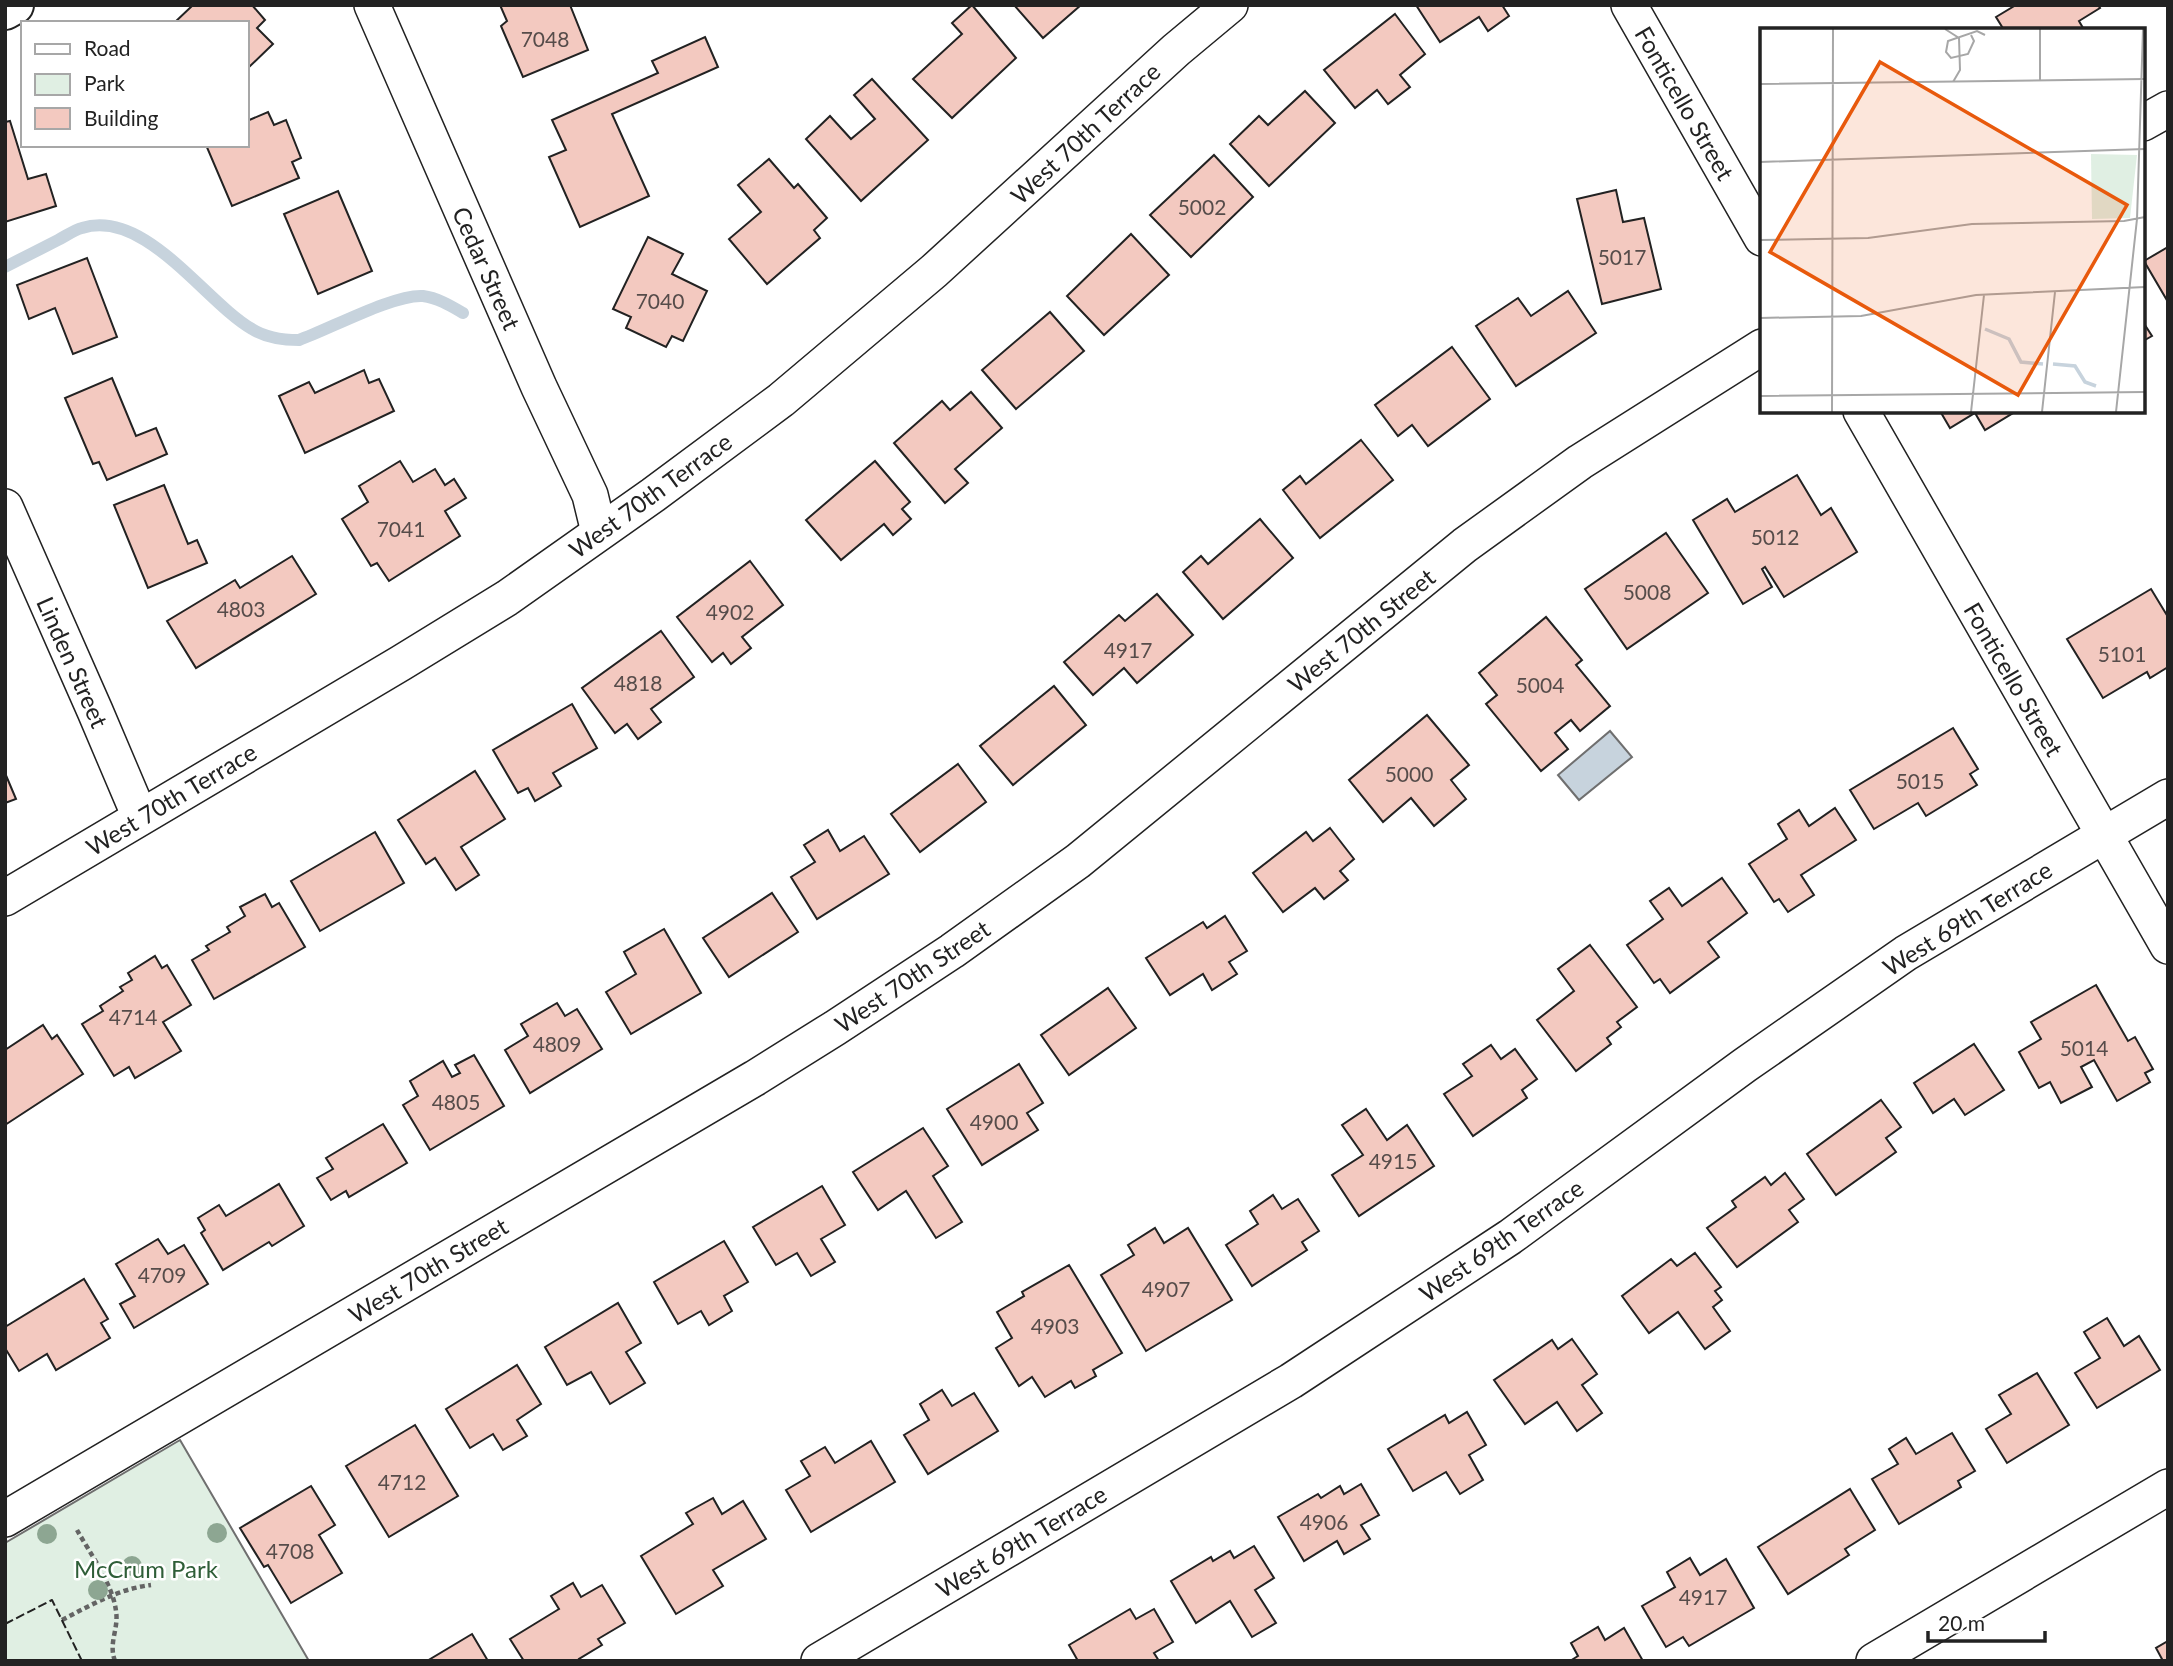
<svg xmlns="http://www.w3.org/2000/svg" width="2173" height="1666" viewBox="0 0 2173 1666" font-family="Lato,sans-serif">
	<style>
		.green { fill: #e0efe3; stroke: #6f6f6f; stroke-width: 2 }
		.water { fill: #c7d3dd; stroke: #6f6f6f; stroke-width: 2 }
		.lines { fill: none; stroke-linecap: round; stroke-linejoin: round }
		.stream { stroke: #c7d3dd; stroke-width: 12 }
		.building { fill: #f3c9c0; stroke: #222; stroke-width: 2 }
		.minor-casing { stroke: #222; stroke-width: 38 }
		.tertiary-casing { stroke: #222; stroke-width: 42 }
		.path { stroke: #646464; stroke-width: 4.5; stroke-dasharray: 5 3.5; stroke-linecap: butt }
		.minor { stroke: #fff; stroke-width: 35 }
		.tertiary { stroke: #fff; stroke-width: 38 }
		.fence { stroke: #222; stroke-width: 2; stroke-dasharray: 9 3.5; stroke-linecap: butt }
		.tree { fill: #8da692 }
		.labels { text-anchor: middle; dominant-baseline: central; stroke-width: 5; stroke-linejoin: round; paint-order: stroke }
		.number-label { font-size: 21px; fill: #564c4a }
		.street-label { font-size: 24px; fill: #222; stroke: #fff }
		.park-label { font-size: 24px; fill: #2f5e38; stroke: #fff }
		.inset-river { fill: none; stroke: #c7d3dd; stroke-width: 3.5 }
		.inset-road { fill: none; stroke: #a7a7a7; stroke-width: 2 }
		.view { fill: #e8590c; fill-opacity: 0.15; stroke: #e8590c; stroke-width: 3.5 }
		.inset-edge { fill: none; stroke: #222; stroke-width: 3.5 }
	</style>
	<rect width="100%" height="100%" fill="#fff"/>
	<polygon class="green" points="180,1440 309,1661 5,1661 5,1543"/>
	<polygon class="water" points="1610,731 1632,757 1579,800 1558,775"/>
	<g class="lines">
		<path class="stream" d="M5,267C23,258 40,249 58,240C66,236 74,230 82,228C145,208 205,302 252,329C266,338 283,340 299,340C330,329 394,294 423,296C438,298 451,306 463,313"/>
	</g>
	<g class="building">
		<polygon points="193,5 252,5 265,20 257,28 273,44 247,69 247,23 174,23"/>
		<polygon points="500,5 570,5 588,50 523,77 501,26 507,21"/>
		<polygon points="972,5 1016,58 952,118 913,79 962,34 952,23"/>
		<polygon points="1014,5 1081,5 1043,38"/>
		<polygon points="1416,5 1502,5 1509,16 1488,31 1479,17 1440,42"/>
		<polygon points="2016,5 2098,5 2100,8 2079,21 2083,28 2080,30 2004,30 1996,17"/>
		<polygon points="1395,14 1425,54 1400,75 1410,87 1388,104 1377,90 1355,108 1324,70"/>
		<polygon points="705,37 718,67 612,114 649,196 580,227 549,157 566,150 552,120 658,73 652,61"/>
		<polygon points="872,79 928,140 861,201 806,139 830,116 851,139 875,119 854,95"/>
		<polygon points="1305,91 1335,123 1269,186 1230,144 1259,116 1268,125"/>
		<polygon points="268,112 274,125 286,120 301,158 292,162 299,178 232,206 206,145 247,145 247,121"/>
		<polygon points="10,121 28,179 46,174 56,206 5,222 5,122"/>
		<polygon points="1214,155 1253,197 1191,257 1150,215"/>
		<polygon points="769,159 794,188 798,184 827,218 814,230 820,238 767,284 729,239 761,212 738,185"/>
		<polygon points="1616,190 1623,222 1644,218 1661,289 1602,304 1577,199"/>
		<polygon points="338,191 372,271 318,294 284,214"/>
		<polygon points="1131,234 1169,275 1104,335 1067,296"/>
		<polygon points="648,237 683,254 672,274 707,291 683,341 672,336 666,347 626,328 631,317 613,309"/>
		<polygon points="2168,247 2168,302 2144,261"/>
		<polygon points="87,258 117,337 73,354 55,308 29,319 17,285"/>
		<polygon points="1568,291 1596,333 1516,386 1476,326 1518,298 1531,316"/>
		<polygon points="1050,312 1084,351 1016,409 982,370"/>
		<polygon points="2143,322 2152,336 2143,341"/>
		<polygon points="1452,347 1490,399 1428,446 1412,425 1398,436 1375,405"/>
		<polygon points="364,370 369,383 379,379 394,411 305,453 279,396 309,382 315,393"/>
		<polygon points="112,378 136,436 156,428 167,454 107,480 99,462 93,464 65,398"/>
		<polygon points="971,392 1002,428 955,469 968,483 945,503 894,443 942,401 950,410"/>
		<polygon points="1940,411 2012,411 2013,413 1985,430 1975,413 1950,428"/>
		<polygon points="1361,440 1393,480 1320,538 1283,490 1300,476 1306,484"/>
		<polygon points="400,461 413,482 435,469 445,485 454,479 466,498 445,511 460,536 389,581 377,563 371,566 342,519 368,502 359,486"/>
		<polygon points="875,461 910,502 902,509 911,519 893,535 884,524 841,560 806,520"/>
		<polygon points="1797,475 1821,515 1831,508 1857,552 1784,597 1765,567 1762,569 1772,587 1743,604 1693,520 1727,499 1735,512"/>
		<polygon points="164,485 188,544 197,540 207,563 148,588 114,505"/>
		<polygon points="1260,519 1293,558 1223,619 1183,572 1201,556 1208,564"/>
		<polygon points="1666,533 1708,593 1627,649 1585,589"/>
		<polygon points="292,556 316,594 196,668 167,621 235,580 240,588"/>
		<polygon points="750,561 783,605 742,637 751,648 731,664 723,653 712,662 677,617"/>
		<polygon points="2151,589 2168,617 2168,667 2150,678 2147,672 2103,698 2067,639"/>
		<polygon points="1157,594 1193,635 1137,683 1124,668 1093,695 1064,662 1119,615 1125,621"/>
		<polygon points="1546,617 1582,660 1576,665 1610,706 1580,731 1571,720 1555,733 1568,749 1541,771 1486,704 1497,695 1479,673"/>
		<polygon points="661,631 694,677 651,709 661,722 638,739 627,724 615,733 582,688"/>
		<polygon points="1054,686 1086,725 1013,785 980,746"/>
		<polygon points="572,704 597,748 553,773 561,786 535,801 528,788 518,793 493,750"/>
		<polygon points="1427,715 1469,765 1451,780 1466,799 1434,826 1411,798 1383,822 1349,780"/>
		<polygon points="1953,728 1978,769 1970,774 1977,785 1926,816 1918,803 1874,829 1850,790"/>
		<polygon points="958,764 986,802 920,852 891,814"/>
		<polygon points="475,771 505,819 461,847 479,875 456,890 435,858 426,864 398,820"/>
		<polygon points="5,773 16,799 5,803"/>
		<polygon points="1835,808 1856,840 1801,875 1814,895 1788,912 1779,899 1774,902 1749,864 1787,839 1778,824 1799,810 1809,826"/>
		<polygon points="1330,828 1354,859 1340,871 1348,880 1324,899 1315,888 1283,912 1253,873 1306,832 1313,841"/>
		<polygon points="828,830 840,851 864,836 889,874 817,919 791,877 815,862 804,845"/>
		<polygon points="375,832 404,883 320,931 291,881"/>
		<polygon points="1722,878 1747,913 1708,942 1719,957 1670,993 1660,979 1654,983 1627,945 1663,919 1650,901 1669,888 1682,906"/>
		<polygon points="772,893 798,932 729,977 703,938"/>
		<polygon points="265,894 272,907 279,903 305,947 214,999 192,960 209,950 206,946 230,932 227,927 245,916 240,907"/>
		<polygon points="1225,916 1247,951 1229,962 1237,974 1212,990 1203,974 1170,995 1146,958 1203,922 1207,928"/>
		<polygon points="664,929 701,993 631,1034 606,992 636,974 624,952"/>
		<polygon points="1590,945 1637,1007 1617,1022 1621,1027 1607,1038 1611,1044 1576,1071 1537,1020 1574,991 1558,969"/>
		<polygon points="155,956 162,968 167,965 191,1005 163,1022 181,1051 135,1078 129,1067 114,1076 82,1024 103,1011 100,1006 123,991 120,987 132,980 128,973"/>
		<polygon points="2096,985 2128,1041 2135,1037 2153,1069 2145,1073 2150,1082 2117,1101 2094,1060 2081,1067 2092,1087 2061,1103 2050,1082 2039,1088 2019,1052 2041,1039 2031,1022"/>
		<polygon points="1108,988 1136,1028 1069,1075 1041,1035"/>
		<polygon points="557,1003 565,1016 577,1009 602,1049 530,1093 505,1050 528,1036 521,1024"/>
		<polygon points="43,1025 52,1039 57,1035 83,1074 5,1125 5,1050"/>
		<polygon points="1974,1044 2004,1090 1965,1115 1954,1099 1933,1113 1914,1083"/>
		<polygon points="1491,1045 1501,1059 1515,1049 1537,1079 1522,1090 1527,1098 1473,1136 1444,1094 1472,1076 1463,1064"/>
		<polygon points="474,1055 504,1106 430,1150 403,1105 418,1096 410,1081 443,1061 452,1077 460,1073 455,1065"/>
		<polygon points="1019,1064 1043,1103 1027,1113 1038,1130 982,1165 947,1109"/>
		<polygon points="1881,1100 1901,1127 1886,1138 1896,1152 1836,1195 1807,1154"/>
		<polygon points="1366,1109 1387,1140 1407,1125 1434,1166 1359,1216 1332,1175 1363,1155 1342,1125"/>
		<polygon points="383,1124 407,1163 349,1197 346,1191 331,1200 317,1178 333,1169 326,1158"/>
		<polygon points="923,1128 948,1166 933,1176 962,1222 936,1238 906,1191 878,1210 853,1172"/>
		<polygon points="1785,1173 1804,1199 1789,1210 1798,1222 1737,1267 1707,1228 1736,1207 1732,1201 1765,1177 1771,1185"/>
		<polygon points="279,1184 304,1226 272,1246 269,1242 223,1270 201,1233 205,1230 198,1218 219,1205 226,1216"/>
		<polygon points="822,1186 845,1225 821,1239 835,1262 811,1276 797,1253 776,1265 753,1227"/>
		<polygon points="1273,1195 1282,1209 1298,1199 1319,1231 1302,1242 1307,1250 1252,1286 1226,1245 1258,1224 1250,1211"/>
		<polygon points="1155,1228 1164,1243 1188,1228 1232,1300 1146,1351 1101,1275 1134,1255 1128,1245"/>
		<polygon points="158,1239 168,1254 184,1245 208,1284 134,1328 120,1304 135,1296 116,1264"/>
		<polygon points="724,1241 748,1282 724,1296 732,1311 709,1325 701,1311 678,1324 654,1282"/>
		<polygon points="1695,1253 1721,1287 1715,1291 1722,1300 1713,1307 1730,1331 1705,1349 1678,1312 1649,1333 1622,1296 1671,1259 1677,1266"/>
		<polygon points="1069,1265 1122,1353 1093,1370 1096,1376 1075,1388 1071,1381 1045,1397 1032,1377 1019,1386 996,1348 1012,1338 997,1312 1024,1296 1022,1292"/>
		<polygon points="84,1279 108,1319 101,1323 110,1338 56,1370 47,1354 19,1371 5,1348 5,1327"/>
		<polygon points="618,1303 641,1343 626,1352 645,1383 610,1404 591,1372 567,1385 545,1347"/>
		<polygon points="2107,1318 2124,1346 2139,1336 2160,1370 2097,1408 2075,1373 2100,1358 2084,1332"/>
		<polygon points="1572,1339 1597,1374 1582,1385 1602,1413 1577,1431 1557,1402 1525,1424 1494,1380 1552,1340 1558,1349"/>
		<polygon points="517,1365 541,1404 517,1420 527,1436 503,1450 493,1434 470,1448 446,1409"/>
		<polygon points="2037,1373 2069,1425 2007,1463 1986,1429 2011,1414 1999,1395"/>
		<polygon points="942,1390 952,1406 974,1393 998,1431 928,1474 904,1435 929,1420 920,1404"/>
		<polygon points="1467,1412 1486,1445 1469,1455 1483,1480 1460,1494 1446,1472 1413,1491 1388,1449 1445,1415 1449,1423"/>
		<polygon points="415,1425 458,1496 389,1537 346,1466"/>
		<polygon points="1952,1433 1975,1471 1958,1481 1961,1487 1899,1524 1872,1479 1898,1464 1889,1449 1906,1438 1916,1454"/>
		<polygon points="871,1441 895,1482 811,1532 786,1490 810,1476 801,1461 825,1447 835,1463"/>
		<polygon points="1361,1484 1379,1515 1361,1525 1370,1539 1344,1554 1337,1541 1304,1561 1278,1517 1318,1494 1321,1498 1340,1486 1344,1494"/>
		<polygon points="311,1486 335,1525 319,1535 342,1573 291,1603 268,1565 264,1567 240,1528"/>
		<polygon points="1850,1489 1875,1530 1845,1549 1849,1555 1788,1594 1758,1547"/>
		<polygon points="713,1498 722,1514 743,1501 766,1539 713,1570 723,1586 676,1614 641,1556 693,1524 686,1513"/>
		<polygon points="1254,1546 1274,1578 1255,1590 1276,1623 1252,1637 1230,1601 1196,1623 1171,1581 1211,1557 1213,1561 1230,1551 1234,1558"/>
		<polygon points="1690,1558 1700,1575 1726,1559 1754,1608 1689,1646 1683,1637 1666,1647 1642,1606 1675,1587 1667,1572"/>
		<polygon points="573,1583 581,1597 602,1585 625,1623 598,1639 602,1645 579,1659 580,1661 524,1661 510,1639 559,1609 551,1596"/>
		<polygon points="1130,1609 1136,1619 1154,1609 1173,1642 1154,1653 1159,1661 1078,1661 1069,1645"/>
		<polygon points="1598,1627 1605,1640 1624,1628 1643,1661 1570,1661 1578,1656 1571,1643"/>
		<polygon points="472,1634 488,1661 427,1661"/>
		<polygon points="2168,1641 2168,1661 2163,1661 2156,1648"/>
	</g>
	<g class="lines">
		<g class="minor-casing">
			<g id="minor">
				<polyline points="372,5 539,387 590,495 599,532"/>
				<polyline points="1629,5 1762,238"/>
				<polyline points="2143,123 2168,109"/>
				<polyline points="1861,411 2168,946"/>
				<polyline points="5,507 95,711 140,817"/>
				<polyline points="5,898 401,663 507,598 653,495 781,400 934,271 1176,50 1230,5"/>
				<polyline points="5,1519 755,1078 835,1028 952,951 1078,861 1465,545 1580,462 1762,347"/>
				<polyline points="819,1661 1291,1381 1510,1237 1745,1065 1906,953 2168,797"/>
				<polyline points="1874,1661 2168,1487"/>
			</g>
		</g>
		<g class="tertiary-casing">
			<polyline id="tertiary" points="5,10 14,5"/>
		</g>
		<g class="path">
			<path d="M77,1530C90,1553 113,1585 116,1611C119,1629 108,1643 115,1661"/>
			<path d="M62,1620C91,1605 118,1589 151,1585"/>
		</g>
		<use href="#minor" class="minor"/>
		<use href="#tertiary" class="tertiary"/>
		<polyline class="fence" points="5,1624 52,1600 82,1661"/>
	</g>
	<g class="tree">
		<circle cx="217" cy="1533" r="10"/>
		<circle cx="47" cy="1534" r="10"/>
		<circle cx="132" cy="1566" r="10"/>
		<circle cx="98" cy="1590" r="10"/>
	</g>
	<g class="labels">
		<g class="number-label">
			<text x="545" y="38">7048</text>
			<text x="1202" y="206">5002</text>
			<text x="1622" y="256">5017</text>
			<text x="660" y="300">7040</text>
			<text x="401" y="528">7041</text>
			<text x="1775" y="536">5012</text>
			<text x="1647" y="591">5008</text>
			<text x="241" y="608">4803</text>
			<text x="730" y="611">4902</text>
			<text x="1128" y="649">4917</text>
			<text x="2122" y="653">5101</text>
			<text x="638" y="682">4818</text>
			<text x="1540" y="684">5004</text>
			<text x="1409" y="773">5000</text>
			<text x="1920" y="780">5015</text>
			<text x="133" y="1016">4714</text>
			<text x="557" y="1043">4809</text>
			<text x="2084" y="1047">5014</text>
			<text x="456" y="1101">4805</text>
			<text x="994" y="1121">4900</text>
			<text x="1393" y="1160">4915</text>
			<text x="162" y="1274">4709</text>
			<text x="1166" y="1288">4907</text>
			<text x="1055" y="1325">4903</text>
			<text x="402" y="1481">4712</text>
			<text x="1324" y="1521">4906</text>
			<text x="290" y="1550">4708</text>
			<text x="1703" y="1596">4917</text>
		</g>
		<g class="street-label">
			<text transform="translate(1685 103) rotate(60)">Fonticello Street</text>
			<text transform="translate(1085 133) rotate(-43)">West 70th Terrace</text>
			<text transform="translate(487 268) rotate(66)">Cedar Street</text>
			<text transform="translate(650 495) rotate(-36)">West 70th Terrace</text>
			<text transform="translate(1361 630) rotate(-39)">West 70th Street</text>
			<text transform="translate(73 662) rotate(66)">Linden Street</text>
			<text transform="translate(2014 679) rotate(60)">Fonticello Street</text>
			<text transform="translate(171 799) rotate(-31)">West 70th Terrace</text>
			<text transform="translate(1967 918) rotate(-32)">West 69th Terrace</text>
			<text transform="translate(912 976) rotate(-34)">West 70th Street</text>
			<text transform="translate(1501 1240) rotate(-35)">West 69th Terrace</text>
			<text transform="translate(428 1270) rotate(-31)">West 70th Street</text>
			<text transform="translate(1021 1541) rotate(-31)">West 69th Terrace</text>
		</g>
		<g class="park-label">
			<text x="146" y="1568">McCrum Park</text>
		</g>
	</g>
	<g transform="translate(1760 28)">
		<rect width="385" height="385" fill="#fff"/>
		<path d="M331,126L377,127L370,190L332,191Z" fill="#e0efe3"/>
		<path class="inset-river" d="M225,301L249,311L261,334L283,336M293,336L315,338L325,354L336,358"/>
		<path class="inset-road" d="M185,1L199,10L200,42L193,54M280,1V53M211,7L214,13L208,26L191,30L186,24L188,13L217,3L225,7M0,56L385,51M0,134L385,121M0,212L108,210L212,196L364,193L385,189M0,290L101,288L216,267L385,259M0,368L385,364M72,384L73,1M211,384L224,267M282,384L295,264M356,384L377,191L383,1"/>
		<path class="view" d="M120,34L367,177L258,367L10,224Z"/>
		<rect width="385" height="385" class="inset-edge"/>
	</g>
	<rect width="2173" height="1666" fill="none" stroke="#222222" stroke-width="14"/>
	<rect x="21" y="21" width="228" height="126" fill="#ffffff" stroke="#a7a7a7" stroke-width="2"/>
	<rect x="35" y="44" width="35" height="10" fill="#ffffff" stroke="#a7a7a7" stroke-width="2"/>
	<text x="84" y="56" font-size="21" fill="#222222">Road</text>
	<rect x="35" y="74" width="35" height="21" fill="#e0efe3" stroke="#a7a7a7" stroke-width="2"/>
	<text x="84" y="91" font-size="21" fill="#222222">Park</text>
	<rect x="35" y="108" width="35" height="21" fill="#f3c9c0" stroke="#a7a7a7" stroke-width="2"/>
	<text x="84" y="126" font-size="21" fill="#222222">Building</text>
	<path d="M1928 1631v10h117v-10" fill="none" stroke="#222222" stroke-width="3.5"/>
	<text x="1938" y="1631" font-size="21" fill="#222222" stroke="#ffffff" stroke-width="5" paint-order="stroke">20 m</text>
</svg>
